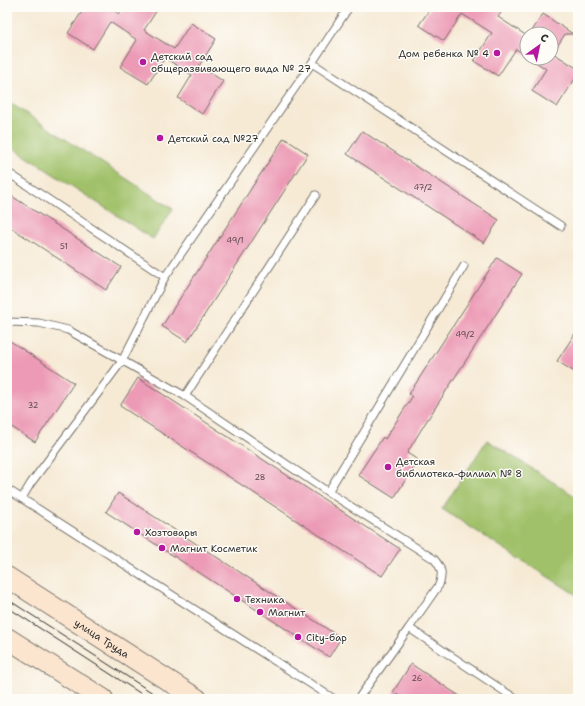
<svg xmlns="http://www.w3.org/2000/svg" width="585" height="706" viewBox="0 0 585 706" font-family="'Shantell Sans',sans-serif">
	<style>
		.green { fill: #a0c169; stroke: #66764a }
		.building { fill: #ec9ab5 }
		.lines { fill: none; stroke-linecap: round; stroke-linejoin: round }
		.service-casing { stroke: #726e66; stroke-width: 9 }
		.secondary-casing { stroke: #726e66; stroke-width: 22 }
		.service { stroke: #fff; stroke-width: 7 }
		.secondary { stroke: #fce5cf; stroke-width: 20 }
		.tram { stroke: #2b2b2b; stroke-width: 1 }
		.poi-dot { fill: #b5179e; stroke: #fdfcf7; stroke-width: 1.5 }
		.labels { text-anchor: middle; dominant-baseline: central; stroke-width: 3; stroke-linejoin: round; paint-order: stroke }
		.number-label { font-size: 8px; fill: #5b474e }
		.poi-label { font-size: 10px; fill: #2b2b2b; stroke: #fdfcf7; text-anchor: start }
		.street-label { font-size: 10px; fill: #2b2b2b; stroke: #fdfcf7 }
	</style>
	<rect width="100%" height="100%" fill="#fdfcf7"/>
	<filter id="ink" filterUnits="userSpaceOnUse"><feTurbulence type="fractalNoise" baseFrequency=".025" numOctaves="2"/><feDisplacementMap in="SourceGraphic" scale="8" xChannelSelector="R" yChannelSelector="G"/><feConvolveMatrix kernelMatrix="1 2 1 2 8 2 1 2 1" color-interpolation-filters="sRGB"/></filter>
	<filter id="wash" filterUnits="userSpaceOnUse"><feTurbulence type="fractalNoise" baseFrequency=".012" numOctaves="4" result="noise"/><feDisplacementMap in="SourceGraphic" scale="16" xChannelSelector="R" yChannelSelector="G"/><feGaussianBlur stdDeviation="0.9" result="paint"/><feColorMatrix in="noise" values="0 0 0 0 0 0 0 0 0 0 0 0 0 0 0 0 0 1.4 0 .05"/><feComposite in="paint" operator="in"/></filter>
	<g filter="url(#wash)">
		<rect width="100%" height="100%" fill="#f6ead5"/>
		<g class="green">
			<polygon points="7,101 173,209 153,239 7,144"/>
			<polygon points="487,440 578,498 578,596 442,509"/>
		</g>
		<g id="blocks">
			<g class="building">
				<polygon points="85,7 108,7 119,14 124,7 159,7 144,30 174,49 191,23 216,39 199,66 223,81 202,114 178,98 192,75 165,58 148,84 120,67 137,40 110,22 93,49 68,33"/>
				<polygon points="431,7 505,7 498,17 527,36 527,56 516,49 498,76 474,61 492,33 462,14 444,41 419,25"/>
				<polygon points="543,14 573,34 565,34 553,53 578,69 578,74 557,107 532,91 546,69 530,58 551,58 551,34 530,34"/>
				<polygon points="362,131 499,220 484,243 347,154"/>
				<polygon points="284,138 308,154 187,342 162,326"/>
				<polygon points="7,193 121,267 106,290 7,225"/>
				<polygon points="497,258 522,274 424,425 407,453 418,460 394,498 358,475 383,437 385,439 412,397 409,394"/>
				<polygon points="578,329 578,374 557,361"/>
				<polygon points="7,339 74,383 35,442 7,424"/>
				<polygon points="138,378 400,549 382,576 120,406"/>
				<polygon points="118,493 341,638 329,657 106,512"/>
				<polygon points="411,664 464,699 404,699 393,692"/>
			</g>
		</g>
	</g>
	<g filter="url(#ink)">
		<use href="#blocks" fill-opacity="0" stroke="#726e66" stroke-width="1"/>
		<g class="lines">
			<g class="service-casing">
				<g id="service">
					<polyline points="312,63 561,226"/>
					<polyline points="7,172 165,277"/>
					<path d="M7,322L39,323L68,330L185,396L328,492L434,559C442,568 443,574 439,585L409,628"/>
					<polyline points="185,396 316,195"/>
					<polyline points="7,489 334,699"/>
					<polyline points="328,492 464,266"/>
					<polyline points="22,498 31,483 122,361 165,277 312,63 349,7"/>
					<polyline points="358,699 409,628 516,699"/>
				</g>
			</g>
			<g class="secondary-casing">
				<g id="secondary">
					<path id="s1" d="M7,577L197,699"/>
					<polyline points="7,638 103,699"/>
				</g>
			</g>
			<use href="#service" class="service"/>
			<use href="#secondary" class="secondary"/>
			<g class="tram">
				<polyline points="7,599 162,699"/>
				<polyline points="7,607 149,699"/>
			</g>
		</g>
	</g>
	<g class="poi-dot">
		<circle cx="497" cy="53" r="4"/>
		<circle cx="143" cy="62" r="4"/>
		<circle cx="160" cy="138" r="4"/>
		<circle cx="388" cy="467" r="4"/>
		<circle cx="137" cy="532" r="4"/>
		<circle cx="162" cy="548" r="4"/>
		<circle cx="237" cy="599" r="4"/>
		<circle cx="260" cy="612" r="4"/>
		<circle cx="298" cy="637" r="4"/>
	</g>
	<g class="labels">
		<g class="number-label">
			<text x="423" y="187">47/2</text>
			<text x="235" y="240">49/1</text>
			<text x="64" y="246">51</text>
			<text x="465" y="334">49/2</text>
			<text x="33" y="405">32</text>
			<text x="260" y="477">28</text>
			<text x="417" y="678">26</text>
		</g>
		<g class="poi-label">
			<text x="489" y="53" text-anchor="end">Дом ребенка № 4</text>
			<text x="151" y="56">Детский сад<tspan x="151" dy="12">общеразвивающего вида № 27</tspan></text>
			<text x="168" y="138">Детский сад №27</text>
			<text x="396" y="461">Детская<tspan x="396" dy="12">библиотека-филиал № 8</tspan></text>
			<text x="145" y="532">Хозтовары</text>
			<text x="170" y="548">Магнит Косметик</text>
			<text x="245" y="599">Техника</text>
			<text x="268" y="612">Магнит</text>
			<text x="306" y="637">City-бар</text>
		</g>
		<g class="street-label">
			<text stroke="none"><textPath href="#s1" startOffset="113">улица Труда</textPath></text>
		</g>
	</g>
	<rect width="585" height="706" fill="none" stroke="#fdfcf7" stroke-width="24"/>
	<g transform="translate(539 46) rotate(33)"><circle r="19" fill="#fdfcf7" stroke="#a9a8a5"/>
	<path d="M0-3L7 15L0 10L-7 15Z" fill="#b5179e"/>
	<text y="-6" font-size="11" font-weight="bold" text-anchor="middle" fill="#2b2b2b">С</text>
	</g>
</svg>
